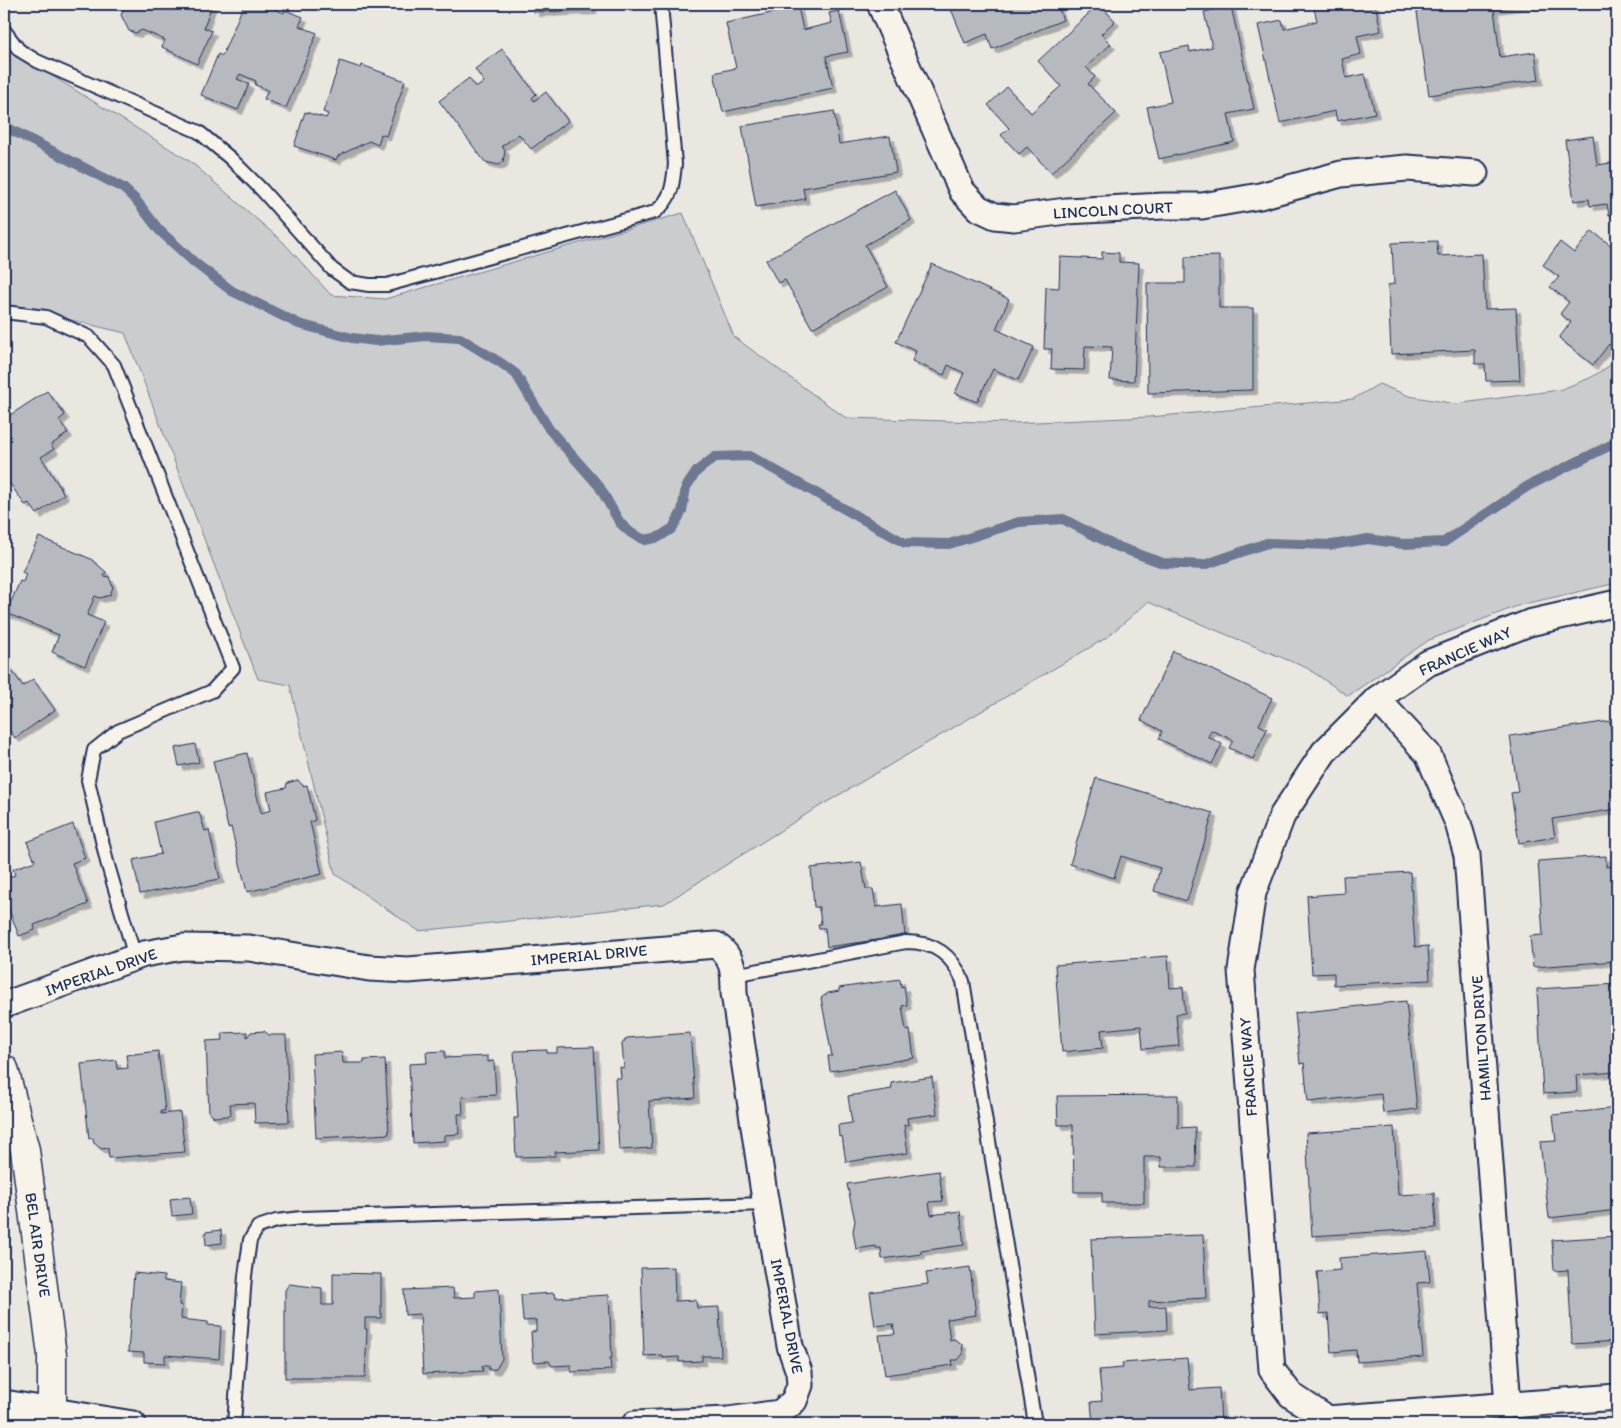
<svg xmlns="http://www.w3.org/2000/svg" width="1621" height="1428" viewBox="0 0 1621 1428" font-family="Itim,sans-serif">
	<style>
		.green { fill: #cbcccd; stroke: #737e96 }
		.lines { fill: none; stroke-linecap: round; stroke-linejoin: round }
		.stream { stroke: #6d7892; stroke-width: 10 }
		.building { fill: #b6babf; stroke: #1b2f5e; filter: url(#shadow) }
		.service-casing { stroke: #1b2f5e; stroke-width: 16 }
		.minor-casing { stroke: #1b2f5e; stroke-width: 29 }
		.tertiary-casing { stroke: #1b2f5e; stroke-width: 31 }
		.service { stroke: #f7f3e8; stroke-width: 12 }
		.minor { stroke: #f7f3e8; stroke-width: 25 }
		.tertiary { stroke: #f7f3e8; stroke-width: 28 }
		.labels { text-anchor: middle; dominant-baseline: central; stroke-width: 4; stroke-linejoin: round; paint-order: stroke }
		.street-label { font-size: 16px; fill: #1b2f5e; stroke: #f7f3e8 }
	</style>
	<defs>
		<filter id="shadow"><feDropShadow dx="4.5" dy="4.5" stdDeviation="0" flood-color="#0004"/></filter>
	</defs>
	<rect width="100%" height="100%" fill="#eae7e0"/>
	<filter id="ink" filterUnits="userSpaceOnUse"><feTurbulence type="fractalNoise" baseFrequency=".02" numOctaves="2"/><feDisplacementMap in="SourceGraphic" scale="10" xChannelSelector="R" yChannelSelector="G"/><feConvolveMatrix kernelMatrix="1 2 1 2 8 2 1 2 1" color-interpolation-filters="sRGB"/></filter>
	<g filter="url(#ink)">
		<polygon class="green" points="4,46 191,162 283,242 331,295 385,299 683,213 734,337 846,418 1014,423 1149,417 1353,399 1379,384 1409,396 1456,404 1559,390 1590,378 1617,361 1617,583 1520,605 1429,640 1348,696 1307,668 1148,602 1106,638 810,812 664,904 419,931 335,874 290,685 258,679 125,333 4,304"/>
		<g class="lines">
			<polyline class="stream" points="4,126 123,188 136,200 159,230 195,263 232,291 299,324 352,338 376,341 426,336 460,338 501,363 516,374 549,429 599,486 620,523 631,533 645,540 659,537 673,528 682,511 686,487 697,471 715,457 750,456 905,543 949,544 1019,522 1063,519 1113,545 1163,563 1204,565 1267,543 1332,545 1368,539 1403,544 1444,542 1528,486 1617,442"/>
		</g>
		<g class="building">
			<polygon points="126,4 212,4 204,28 212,31 197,64 162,47 165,40 142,30 136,33 129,31 121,15"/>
			<polygon points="244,4 269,4 274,6 274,9 284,13 285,10 303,17 299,26 317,33 286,108 264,99 268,90 255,85 256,81 240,74 237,79 249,84 238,110 201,95 218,54 222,56"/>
			<polygon points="534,4 592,4 592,10 534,12"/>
			<polygon points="949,4 1057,4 1063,20 992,49 987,34 965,43"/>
			<polygon points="1099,4 1115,21 1101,34 1111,44 1086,67 1095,77 1088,84 1116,113 1051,173 1027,147 1019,154 1001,135 1009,128 988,105 1007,87 1031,113 1061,86 1038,61"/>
			<polygon points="1313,4 1375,4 1381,31 1357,36 1361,54 1342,59 1346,78 1365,74 1375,113 1337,121 1335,111 1280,123 1258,25 1282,20 1284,29 1317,21"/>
			<polygon points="1430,4 1532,4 1494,9 1500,57 1535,52 1539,80 1429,95 1416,5"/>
			<polygon points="1231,6 1254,109 1228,114 1234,142 1159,159 1147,107 1171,102 1160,52 1189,46 1190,52 1212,47 1204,12"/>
			<polygon points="798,7 803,30 832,23 829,13 839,11 848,52 826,56 833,88 723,112 714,73 736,68 726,23"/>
			<polygon points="502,49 536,94 532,98 534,101 546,92 568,121 531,149 519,134 502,146 505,151 503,162 499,165 485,162 439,101 469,78 476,88 484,82 475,69"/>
			<polygon points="340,61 361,68 362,65 405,81 386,136 381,134 378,145 369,141 338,156 336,160 294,146 305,112 326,118 328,114 323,112"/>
			<polygon points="834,111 839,144 890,136 896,172 803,188 805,199 756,207 742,126"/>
			<polygon points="1593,136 1597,165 1617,162 1617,214 1609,215 1607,204 1590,206 1589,199 1574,201 1565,140"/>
			<polygon points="895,190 911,220 865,245 888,287 812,328 785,280 778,283 766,260"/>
			<polygon points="1592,231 1617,250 1617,350 1609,344 1593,365 1559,338 1571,322 1560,314 1569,302 1550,287 1559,277 1543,265 1560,242 1574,253"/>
			<polygon points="1437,241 1438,256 1482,254 1485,309 1516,308 1520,380 1486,381 1485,364 1475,364 1475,350 1391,354 1388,285 1394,284 1392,243"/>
			<polygon points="1102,252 1119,253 1119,262 1139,263 1134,381 1110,380 1112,347 1085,346 1084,370 1051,369 1052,349 1044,349 1046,287 1059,288 1060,257 1102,259"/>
			<polygon points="1219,256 1219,308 1253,308 1253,390 1148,393 1147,283 1185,283 1185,257"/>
			<polygon points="932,264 1009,299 996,329 1034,347 1018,380 993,369 977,402 955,393 964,373 948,365 944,375 912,361 916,351 896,342"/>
			<polygon points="47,391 65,415 59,420 68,433 51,445 54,449 41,457 64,494 37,514 29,503 25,505 4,475 4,419"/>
			<polygon points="39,537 91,559 106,572 104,576 109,577 113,587 110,595 100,598 95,596 87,615 104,622 85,666 52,652 59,635 6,613 20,581 23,582 26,574 22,572"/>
			<polygon points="1173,651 1272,698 1259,725 1267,729 1253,759 1229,748 1233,740 1211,730 1208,737 1222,744 1212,764 1159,739 1162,731 1141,720"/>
			<polygon points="6,663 23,686 33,679 55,710 15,738 4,722 4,664"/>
			<polygon points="1610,721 1612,736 1617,735 1617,809 1552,819 1555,837 1519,843 1511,793 1518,792 1510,736"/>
			<polygon points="195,744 199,762 179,766 175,748"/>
			<polygon points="247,753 261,813 271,810 267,792 286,788 287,783 298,780 303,786 307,785 315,820 310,822 322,874 247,892 231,827 228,828 213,761"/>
			<polygon points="1096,778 1213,813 1187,901 1154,891 1160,868 1121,856 1114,878 1070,864"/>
			<polygon points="196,812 199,812 205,831 209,830 220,879 140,894 133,860 161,854 154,822"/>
			<polygon points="73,824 85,858 72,863 88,904 34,925 35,930 19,936 4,897 4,879 15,875 13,869 35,861 27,842"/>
			<polygon points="1606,856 1606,867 1617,866 1617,961 1533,967 1530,936 1543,935 1538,861"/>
			<polygon points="861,862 866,889 873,889 876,907 902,904 905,936 827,947 825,928 819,928 818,924 821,924 819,907 814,907 811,868"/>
			<polygon points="1410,872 1415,947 1428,946 1430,980 1334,985 1334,973 1312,974 1307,896 1344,893 1343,876"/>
			<polygon points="1168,956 1170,988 1183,987 1185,1013 1176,1014 1179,1046 1143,1049 1141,1026 1101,1030 1103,1048 1062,1052 1055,965"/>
			<polygon points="900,979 901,987 904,986 907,1005 902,1006 906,1031 910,1030 914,1058 830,1071 828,1056 832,1056 821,998 828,993 839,991 839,988"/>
			<polygon points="1617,984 1617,1072 1576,1075 1577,1092 1543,1094 1537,989"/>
			<polygon points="1406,1001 1417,1109 1383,1113 1381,1094 1308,1102 1304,1063 1300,1064 1295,1013"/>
			<polygon points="264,1031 269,1035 286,1035 289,1122 255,1123 254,1103 230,1104 231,1114 227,1116 214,1117 209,1113 206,1041 223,1040 222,1033 247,1032 247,1037 251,1032"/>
			<polygon points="690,1033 695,1098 649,1101 652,1148 619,1150 615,1078 621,1078 620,1067 624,1068 622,1044 627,1038"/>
			<polygon points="594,1047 599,1150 555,1152 555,1156 516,1157 514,1118 518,1118 514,1051 547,1050 547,1053 557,1053 557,1048"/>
			<polygon points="158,1051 165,1111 161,1111 161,1114 180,1112 185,1152 109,1158 108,1148 101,1149 94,1143 93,1138 89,1139 81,1064 116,1060 117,1069 128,1068 126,1055"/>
			<polygon points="445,1051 445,1058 488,1056 488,1062 494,1061 496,1095 462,1097 463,1114 458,1114 459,1134 444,1135 444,1141 413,1143 409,1064 427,1063 426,1052"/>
			<polygon points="342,1052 343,1063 364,1063 364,1060 385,1059 389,1134 316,1138 312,1054"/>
			<polygon points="932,1077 937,1114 907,1118 908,1125 904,1125 908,1153 846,1162 842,1136 839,1137 838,1125 852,1123 848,1096 892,1089 891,1083"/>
			<polygon points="1178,1095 1178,1128 1195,1127 1196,1167 1161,1167 1161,1157 1144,1157 1144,1203 1102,1203 1102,1192 1074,1192 1073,1125 1058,1125 1057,1096"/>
			<polygon points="1617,1108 1617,1210 1549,1218 1540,1142 1556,1141 1553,1115"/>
			<polygon points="1394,1127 1398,1195 1434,1193 1436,1228 1312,1236 1306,1133"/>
			<polygon points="939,1171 943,1201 929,1202 931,1215 960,1211 964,1245 921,1251 921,1254 882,1259 881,1248 876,1248 876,1246 856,1249 853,1231 855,1221 847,1184"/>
			<polygon points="190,1197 192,1214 172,1216 170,1199"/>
			<polygon points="221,1230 222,1243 206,1245 205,1232"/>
			<polygon points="1203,1235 1206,1298 1149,1301 1149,1307 1166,1306 1167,1330 1095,1334 1091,1239"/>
			<polygon points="1617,1236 1617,1341 1572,1344 1568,1270 1554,1271 1552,1240"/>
			<polygon points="1427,1251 1430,1282 1417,1283 1423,1357 1357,1362 1356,1350 1331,1352 1328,1313 1320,1314 1317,1272 1340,1270 1339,1258"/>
			<polygon points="674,1267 675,1301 696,1300 697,1308 719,1307 721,1356 702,1356 702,1361 679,1362 679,1357 663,1358 663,1355 644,1356 641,1268"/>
			<polygon points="970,1267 976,1315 947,1319 950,1340 954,1339 962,1344 963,1354 958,1360 952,1360 953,1365 885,1375 879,1335 895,1334 893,1324 875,1326 870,1292 928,1284 926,1273"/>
			<polygon points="134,1273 164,1276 164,1281 181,1283 179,1305 182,1305 181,1319 208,1322 208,1325 221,1326 219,1359 165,1355 165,1363 144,1362 144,1353 128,1352"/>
			<polygon points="333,1273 381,1274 381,1318 365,1318 365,1329 367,1329 365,1378 285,1378 285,1290 289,1284 322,1288 322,1305 333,1305"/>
			<polygon points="453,1288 454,1298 475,1297 475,1291 499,1289 502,1359 496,1369 489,1370 488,1366 482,1366 483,1371 423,1374 420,1314 405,1315 404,1290"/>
			<polygon points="554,1293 555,1298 609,1295 612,1358 610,1358 611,1370 571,1372 571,1365 552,1366 549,1361 533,1362 531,1332 536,1331 536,1320 523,1321 521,1295"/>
			<polygon points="1187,1358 1190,1390 1219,1388 1221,1424 1093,1424 1091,1402 1102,1401 1099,1370 1123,1368 1122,1363"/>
		</g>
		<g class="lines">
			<g class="service-casing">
				<g id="service">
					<path d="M4,30L19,50L37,61L199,132L230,158L262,190L332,269L350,282L369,285H387L655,212C672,199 673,185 675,164L661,4"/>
					<polyline points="4,312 46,317 89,337 114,365 233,668 212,691 118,731 94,750 88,780 107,862 135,957"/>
					<path d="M734,975L906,942C935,942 952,955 963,981L1035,1424"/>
					<polyline points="234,1424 245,1276 250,1240 258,1227 276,1221 301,1218 766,1204"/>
				</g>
			</g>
			<g class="minor-casing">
				<g id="minor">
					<polyline points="880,4 962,191 978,208 995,216 1014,218 1066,211 1164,206 1202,206 1260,196 1341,174 1407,168 1475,173"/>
					<polyline points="1617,603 1529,623 1428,663 1377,699 1324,752 1282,816 1253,893 1241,970 1272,1370 1291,1395 1327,1419 1617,1397"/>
					<polyline points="1377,699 1428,754 1458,823 1467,855 1508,1405"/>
					<path d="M4,1005L144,954L183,947L249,948L369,968L408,970L716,945C734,958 734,972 734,993L764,1193L790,1346L799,1372L800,1385L794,1401L780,1413L728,1420L635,1424"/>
					<polyline points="4,1403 133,1424"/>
				</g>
			</g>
			<g class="tertiary-casing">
				<polyline id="tertiary" points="4,1069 25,1150 52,1355 52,1424"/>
			</g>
			<use href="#service" class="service"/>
			<use href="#minor" class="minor"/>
			<use href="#tertiary" class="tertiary"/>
		</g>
	</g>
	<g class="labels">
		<g class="street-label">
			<text transform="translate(1113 210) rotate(-3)">LINCOLN COURT</text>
			<text transform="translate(1465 651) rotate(-24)">FRANCIE WAY</text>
			<text transform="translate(589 955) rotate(-5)">IMPERIAL DRIVE</text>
			<text transform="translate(101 972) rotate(-19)">IMPERIAL DRIVE</text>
			<text transform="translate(1481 1038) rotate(-94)">HAMILTON DRIVE</text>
			<text transform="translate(1248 1067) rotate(-94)">FRANCIE WAY</text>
			<text transform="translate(38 1245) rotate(82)">BEL AIR DRIVE</text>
			<text transform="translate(787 1316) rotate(79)">IMPERIAL DRIVE</text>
		</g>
	</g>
	<rect width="1621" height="1428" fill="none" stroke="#f7f3e8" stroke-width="20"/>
	<rect x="10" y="10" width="1601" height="1408" fill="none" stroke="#1b2f5e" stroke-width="2" filter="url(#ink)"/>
</svg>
